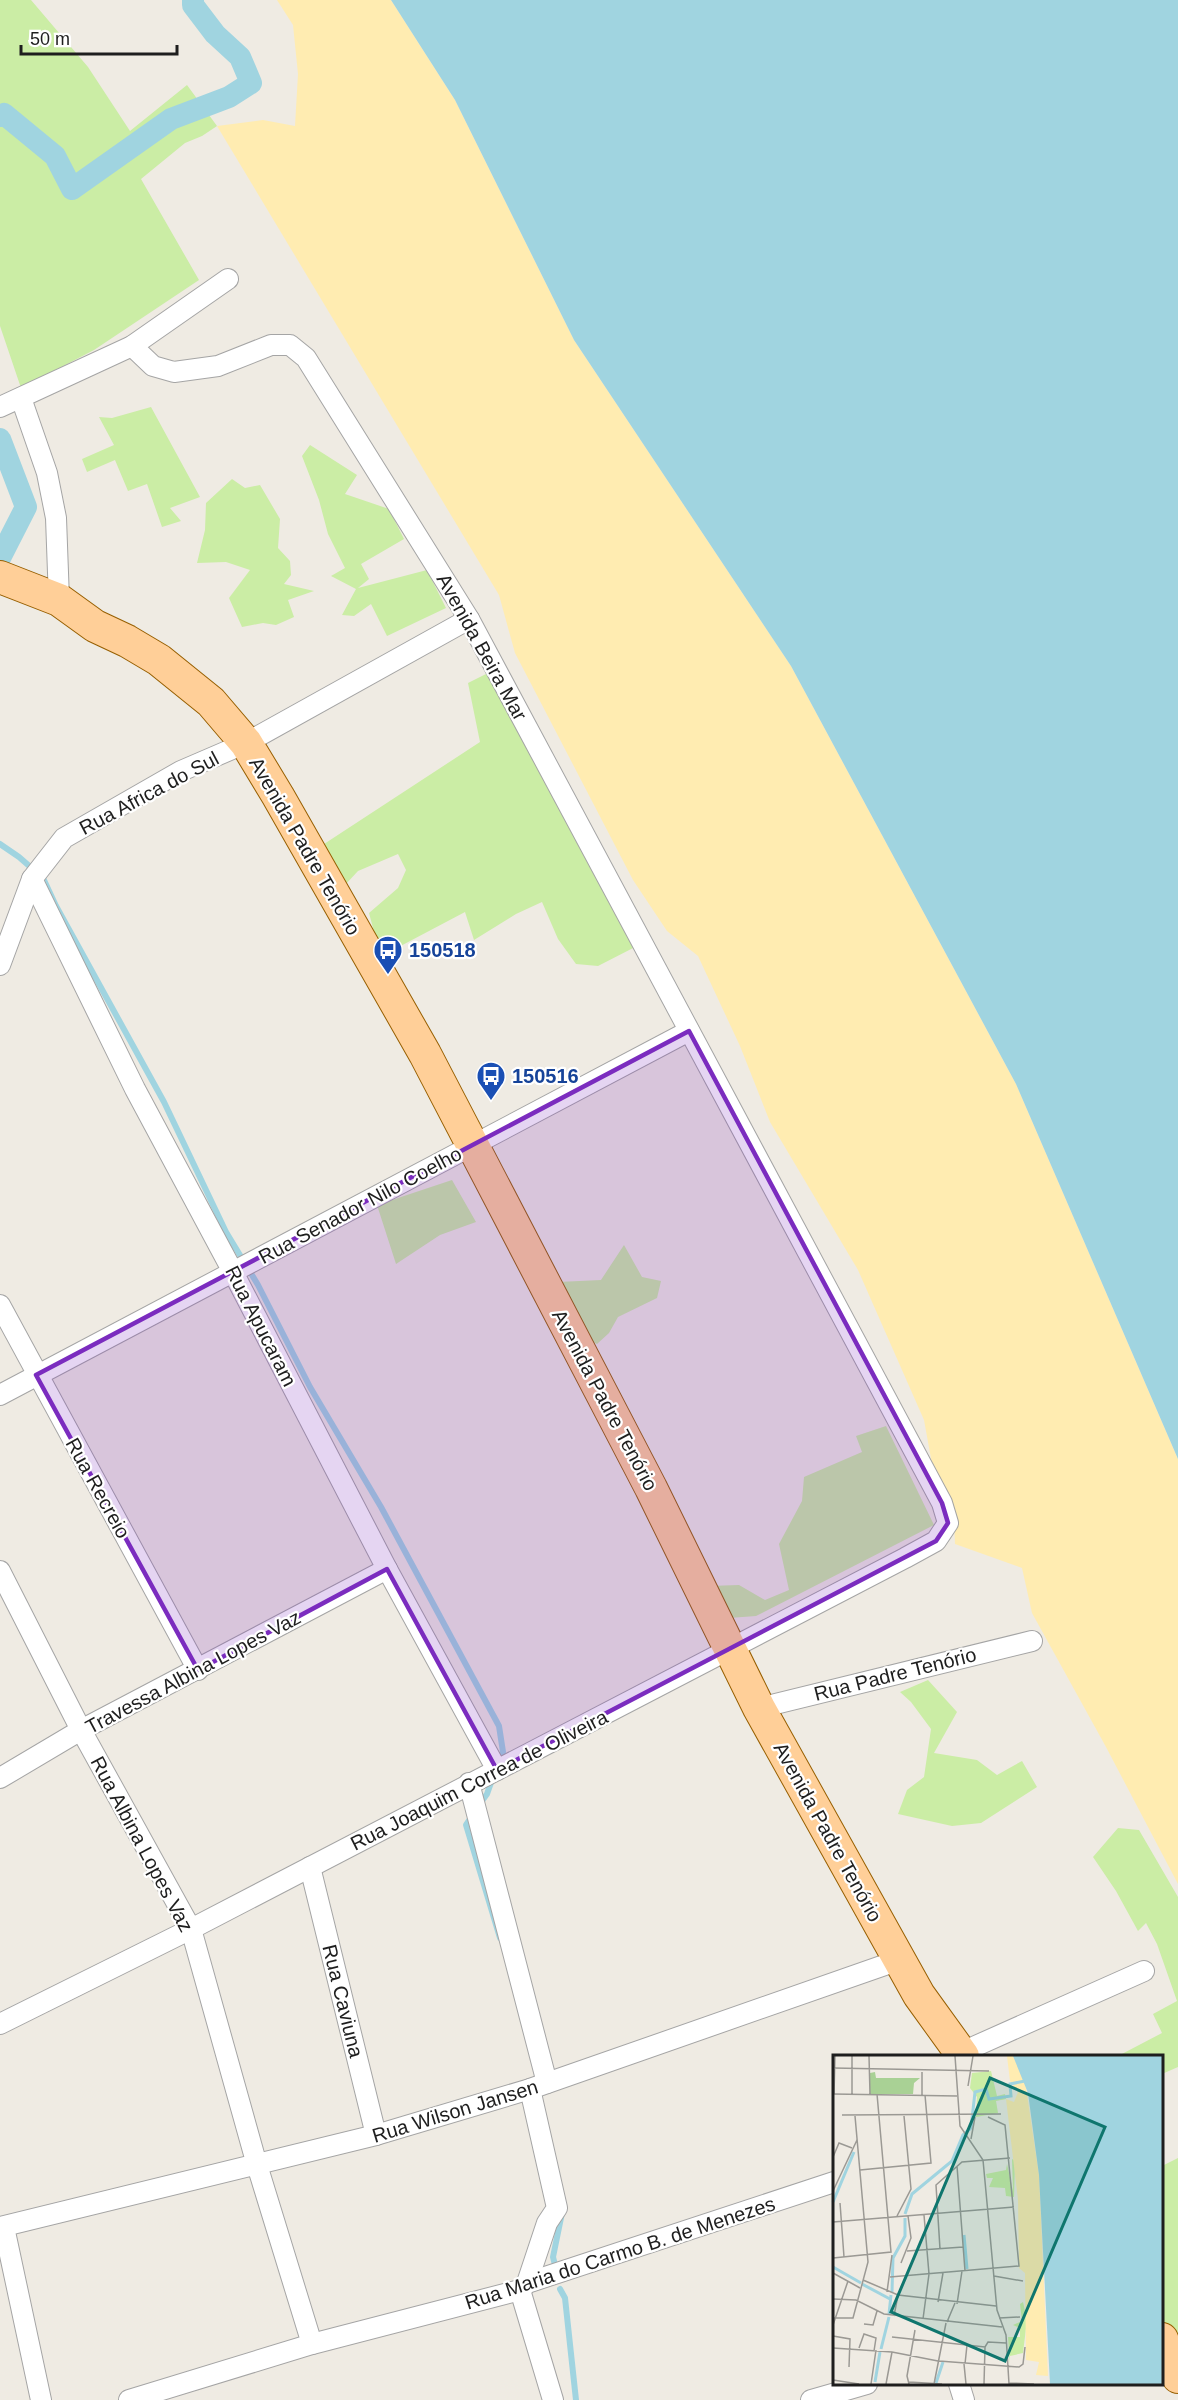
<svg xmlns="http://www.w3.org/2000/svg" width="1178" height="2400" viewBox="0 0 1178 2400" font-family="Helvetica,sans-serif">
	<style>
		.grass { fill: #cbeda5 }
		.sand { fill: #ffecb1 }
		.water { fill: #a0d4e0 }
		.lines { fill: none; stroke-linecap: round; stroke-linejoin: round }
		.stream { stroke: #a0d4e0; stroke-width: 6 }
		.canal { stroke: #a0d4e0; stroke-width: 22 }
		.minor-casing { stroke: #a5a5a5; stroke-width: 22 }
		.primary-casing { stroke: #975f00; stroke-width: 34 }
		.minor { stroke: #fff; stroke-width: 20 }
		.primary { stroke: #ffcf98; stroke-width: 32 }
		.marked { fill: #7b2cbf; fill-opacity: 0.2; stroke: #7b2cbf; stroke-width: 4.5; stroke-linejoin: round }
		.labels { text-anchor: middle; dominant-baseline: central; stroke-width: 4.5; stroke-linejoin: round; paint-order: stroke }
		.street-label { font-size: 20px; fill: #1e1e1e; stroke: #fff }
		.transit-label { font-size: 20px; font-weight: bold; fill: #164399; stroke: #fff; text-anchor: start }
		.inset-river { fill: none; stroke: #a0d4e0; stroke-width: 3 }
		.inset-road { fill: none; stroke: #9b9994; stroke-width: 1.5 }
		.view { fill: #0f766e; fill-opacity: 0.15; stroke: #0f766e; stroke-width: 3 }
		.inset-edge { fill: none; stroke: #1e1e1e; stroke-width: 3 }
	</style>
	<rect width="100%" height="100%" fill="#efebe3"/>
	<g class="grass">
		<polygon points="0,0 31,0 88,67 130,131 187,85 217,126 202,136 185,143 141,179 199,280 94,350 21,388 0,326"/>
		<polygon points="151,407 200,497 170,508 181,521 162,527 147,484 128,491 115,460 87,472 82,459 114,445 99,417 112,418"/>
		<polygon points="310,445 357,475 345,494 389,509 404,539 361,564 369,579 358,588 427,570 446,608 387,636 371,604 354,616 342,615 356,589 331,576 345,568 328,534 319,500 302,456"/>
		<polygon points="232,479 245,488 260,485 280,519 278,548 290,561 291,575 284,584 314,591 288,600 294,617 276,625 263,623 242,627 229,598 250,570 226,562 197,563 205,530 206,503"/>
		<polygon points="486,674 498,687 637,946 598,966 576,964 558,939 542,902 516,914 474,940 465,912 393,950 377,943 369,913 398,888 406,870 398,854 358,871 345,885 321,846 480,742 468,683"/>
		<polygon points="452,1180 476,1222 440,1235 396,1264 377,1205"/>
		<polygon points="624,1245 642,1277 661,1281 657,1298 618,1317 609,1333 597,1344 584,1338 558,1282 601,1280"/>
		<polygon points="886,1426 934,1525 756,1616 729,1618 709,1586 739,1585 765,1600 789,1590 779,1544 802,1501 804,1477 862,1452 856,1436"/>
		<polygon points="928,1680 957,1712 934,1753 977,1760 997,1775 1022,1761 1037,1787 981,1823 952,1826 898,1814 907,1790 924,1777 931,1729 911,1702 900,1692"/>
		<polygon points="1118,1828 1139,1830 1178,1897 1178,2067 1162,2074 1162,2056 1118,2056 1162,2033 1153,2014 1177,2001 1157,1944 1146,1923 1138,1931 1116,1891 1093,1857"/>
		<polygon points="1178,2158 1178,2356 1162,2319 1162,2166"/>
	</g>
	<polygon class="sand" points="277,0 391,0 455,100 574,340 791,666 1016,1084 1178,1459 1178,1884 1106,1747 1032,1613 1022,1568 955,1544 954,1517 932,1464 924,1420 858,1270 770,1122 740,1046 698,956 667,931 633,880 515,653 499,595 217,126 263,120 295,126 298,74 293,25"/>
	<polygon class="water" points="391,0 1178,0 1178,1459 1016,1084 791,666 574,340 455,100"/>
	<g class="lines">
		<g class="stream">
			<polyline points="0,844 19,857 43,878 56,906 164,1102 226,1232 258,1285 310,1387 381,1507 499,1726 503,1752 499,1762"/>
			<polyline points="479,1805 487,1794 493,1777"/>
			<polyline points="472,1816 466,1825 500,1938"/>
			<polyline points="555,2265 553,2257 562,2213"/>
			<polyline points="560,2289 565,2298 576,2400"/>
		</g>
		<g class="canal">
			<polyline points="0,116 4,114 55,156 72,189 171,119 229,97 251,83 240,57 215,34 193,5 193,0"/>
			<polyline points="0,439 26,507 0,558"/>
		</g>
		<g class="minor-casing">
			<g id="minor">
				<polyline points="21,398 47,473 56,518 59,600"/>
				<polyline points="0,407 132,346 228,279"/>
				<polyline points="32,879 135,1089 233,1272 387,1569 497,1770"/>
				<polyline points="0,965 32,879 64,838 181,771 246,743 469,619"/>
				<polyline points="0,1305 198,1670"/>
				<polyline points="0,1395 689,1031"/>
				<polyline points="0,1571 81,1730 191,1929 257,2165 312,2344"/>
				<polyline points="759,1708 1032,1641"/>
				<polyline points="0,1778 81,1730 387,1569"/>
				<polyline points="469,1783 547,2083"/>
				<polyline points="310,1867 376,2135"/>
				<polyline points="0,2024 191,1929 905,1558 936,1541 948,1523 942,1503 469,619 306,358 290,345 271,345 218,366 174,372 153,366 132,346"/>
				<polyline points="960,2053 1144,1971"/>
				<polyline points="0,2227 376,2135 530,2089 899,1960"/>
				<polyline points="4,2227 41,2400"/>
				<polyline points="527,2283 547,2223 557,2208 530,2089"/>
				<polyline points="520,2290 553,2400"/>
				<polyline points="959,2384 964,2400"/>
				<polyline points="129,2400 312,2344 520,2290 527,2283 834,2182"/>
				<polyline points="811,2400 867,2384"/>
			</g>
		</g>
		<g class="primary-casing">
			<g id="primary">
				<polyline points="0,577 59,600 95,626 127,641 159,660 211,702 246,743 278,796 425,1054 651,1488 759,1708 919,1995 963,2056"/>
				<polyline points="1162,2339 1178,2377"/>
			</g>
		</g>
		<use href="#minor" class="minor"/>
		<use href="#primary" class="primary"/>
	</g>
	<path class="marked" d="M689,1031L942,1503L948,1523L936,1541L497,1770L387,1569L198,1670L36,1375Z"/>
	<defs>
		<g id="bus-pin" transform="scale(1.5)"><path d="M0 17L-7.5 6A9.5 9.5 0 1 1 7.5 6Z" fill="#1a4fb4" stroke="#fff"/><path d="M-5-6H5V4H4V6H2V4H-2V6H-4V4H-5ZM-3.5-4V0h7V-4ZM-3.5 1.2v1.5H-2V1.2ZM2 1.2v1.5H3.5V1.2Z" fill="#fff"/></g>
	</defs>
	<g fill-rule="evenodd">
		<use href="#bus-pin" x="388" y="950"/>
		<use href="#bus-pin" x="491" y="1076"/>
	</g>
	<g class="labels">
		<g class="street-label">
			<text transform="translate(482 647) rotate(61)">Avenida Beira Mar</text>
			<text transform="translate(149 793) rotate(-28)">Rua Africa do Sul</text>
			<text transform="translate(305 846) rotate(60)">Avenida Padre Tenório</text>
			<text transform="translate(360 1205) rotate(-28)">Rua Senador Nilo Coelho</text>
			<text transform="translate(261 1326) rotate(63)">Rua Apucaram</text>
			<text transform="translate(605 1400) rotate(62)">Avenida Padre Tenório</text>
			<text transform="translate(98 1488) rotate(61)">Rua Recreio</text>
			<text transform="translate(193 1672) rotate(-28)">Travessa Albina Lopes Vaz</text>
			<text transform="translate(895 1674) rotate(-14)">Rua Padre Tenório</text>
			<text transform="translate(479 1780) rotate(-27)">Rua Joaquim Correa de Oliveira</text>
			<text transform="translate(828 1832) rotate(61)">Avenida Padre Tenório</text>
			<text transform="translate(142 1844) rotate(62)">Rua Albina Lopes Vaz</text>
			<text transform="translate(343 2001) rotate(76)">Rua Caviuna</text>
			<text transform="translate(455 2111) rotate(-17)">Rua Wilson Jansen</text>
			<text transform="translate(620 2253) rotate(-18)">Rua Maria do Carmo B. de Menezes</text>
		</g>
		<g class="transit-label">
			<text x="409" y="950">150518</text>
			<text x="512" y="1076">150516</text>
		</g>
	</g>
	<g transform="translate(833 2055)">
		<rect width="330" height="330" fill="#efebe3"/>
		<path d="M158,16L164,41L172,39L173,44L163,46L165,58L143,62L144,42L137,33L139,18ZM179,104L182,106L181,142L173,141L172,133L156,132L160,123H154L153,119L173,115L174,109L180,136ZM190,247L194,265L190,298L177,301V310L175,282H187V273L180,270L189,266L187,249Z" fill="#cbeda5"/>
		<path d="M42,17L43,23H87L81,28L80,39H37V18Z" fill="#a9d195"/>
		<path d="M174,1H180L192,26L206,120L215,321L203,320L206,307L193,305L192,218L186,213L185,145L173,44L181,47L185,37L177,26Z" fill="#ffecb1"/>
		<path d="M180,1H330V329H217L206,120L195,38Z" fill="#a0d4e0"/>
		<path class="inset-river" d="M0,147L21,97M72,159L79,139L119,106L130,80L138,73L142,37L153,34L156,44L178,41L177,29L192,26M131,180L134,214M0,212L28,228M29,229L57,244M59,237L60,203L72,181V163M56,259L58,240M48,294L56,262M42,327L47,297M103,328L110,307"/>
		<path class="inset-road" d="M36,1L37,39M122,1L127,71L150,105L164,255L173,280L176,329M0,13L156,16M135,31L140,1M0,39L124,41M1,39L2,1M19,39V1M89,40V17M9,60L168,59M138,84L142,62M0,102L6,88L19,93M124,111L132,216M27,115L98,108L92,40M0,136L24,85M7,148L11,202M64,161L78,134L71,61M0,167L181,152M107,194L103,130L129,107L177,103M74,196L130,192M0,203L58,197L44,39M68,208L78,183L75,161M0,218L27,233M161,221L190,226M57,222L186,211L172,70L155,62M30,225L65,240L163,251M54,237L59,200M0,244L23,245L51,259L169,272M105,247L110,218M124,249L129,216M61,261L65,240M0,263H20L35,207L22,61M166,263L187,262M90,264L96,219L91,160M114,267L122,248M31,269L40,270L44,256M0,270L15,226M0,281L17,284L16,312M59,282L152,292L155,287L173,288M0,293L59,297L105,306M26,293L31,279L43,283L41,296M106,306L186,312L190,309L192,292M131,309L133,329M132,309L134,290M0,325L26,329M76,327L109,329M176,328L201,329M38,329L43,295M53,329L59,297M76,329L74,321L82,275M101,329L113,268M151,329L152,292"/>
		<path class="view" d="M157,23L272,72L172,306L58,257Z"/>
		<rect width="330" height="330" class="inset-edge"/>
	</g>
	<path d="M21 45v9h156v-9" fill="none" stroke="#1e1e1e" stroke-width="3"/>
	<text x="30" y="45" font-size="18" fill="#1e1e1e" stroke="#ffffff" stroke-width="4.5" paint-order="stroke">50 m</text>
</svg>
